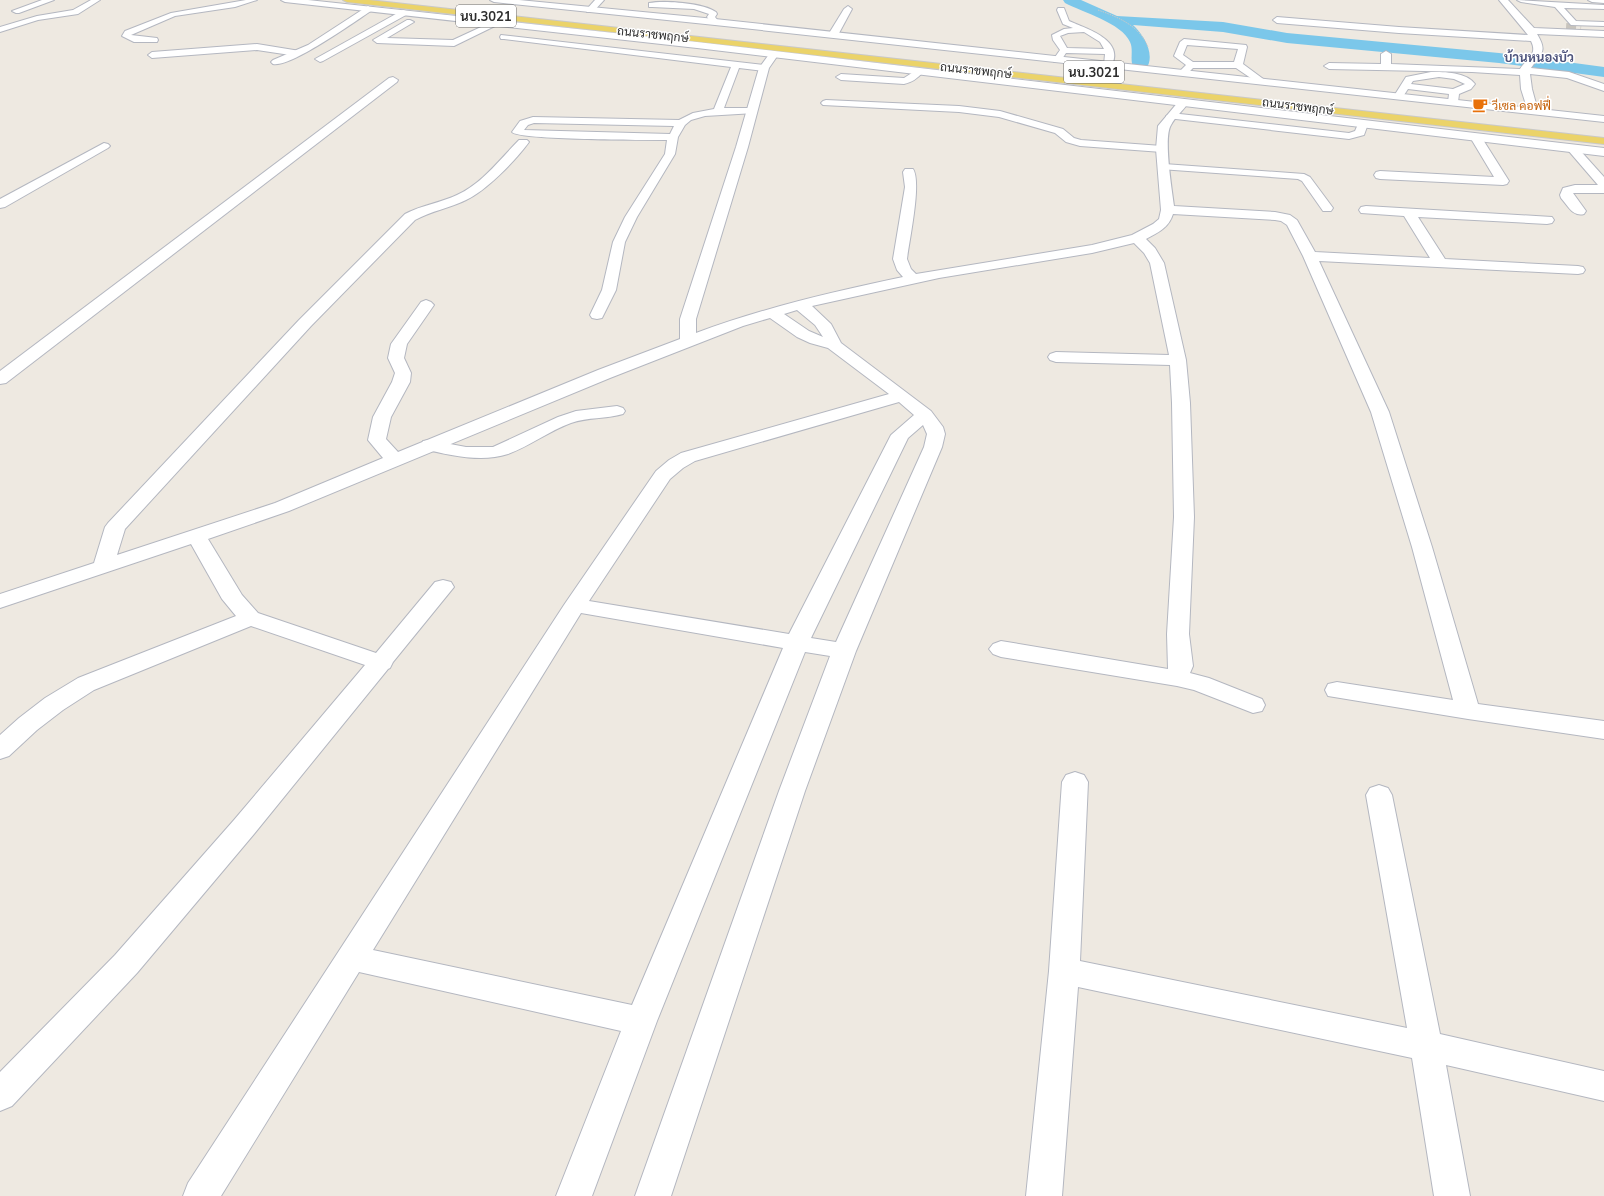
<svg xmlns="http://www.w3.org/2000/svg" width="1604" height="1196" viewBox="0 0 1604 1196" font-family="Mulish,Sarabun,sans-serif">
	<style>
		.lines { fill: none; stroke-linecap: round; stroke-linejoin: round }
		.canal { fill: #7bc7ea; fill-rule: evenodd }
		.minor-tunnel { stroke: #c8c4bd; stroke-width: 10; stroke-dasharray: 10 4.5; stroke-linecap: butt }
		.service-casing { stroke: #b4b7c0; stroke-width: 2 }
		.minor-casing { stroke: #b4b7c0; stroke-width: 2 }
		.secondary-casing { stroke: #b4b7c0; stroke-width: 2 }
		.primary-casing { stroke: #c9c9c9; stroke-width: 2 }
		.path { stroke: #c9c9c9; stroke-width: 1; stroke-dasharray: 1.5 1; stroke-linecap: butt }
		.service { fill: #fff; fill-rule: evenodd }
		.minor { fill: #fff; fill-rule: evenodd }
		.secondary { fill: #fff; fill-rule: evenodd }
		.primary { fill: #ebd369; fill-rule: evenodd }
		.labels { text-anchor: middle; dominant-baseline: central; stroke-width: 3; stroke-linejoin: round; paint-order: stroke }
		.far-street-label { font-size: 12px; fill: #2e2e2e; stroke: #fff }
		.far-food-label { font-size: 12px; fill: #c56008; stroke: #fff; text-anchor: start }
		.shield { fill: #fff; stroke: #6d6d6d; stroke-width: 1 }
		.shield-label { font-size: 13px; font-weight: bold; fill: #2e2e2e }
		.far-quarter-label { font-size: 13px; font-weight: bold; fill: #4f557d; stroke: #fff }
	</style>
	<rect width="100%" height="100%" fill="#eee9e1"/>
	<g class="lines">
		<path class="canal" d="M1063,0H1081L1117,16L1223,22L1287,33L1499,53L1604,67V77L1499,63L1287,43L1223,32L1133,25C1144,35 1156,55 1146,69L1140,70L1134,69C1129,61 1134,50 1130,42C1122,23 1082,12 1065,3Z"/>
		<polyline class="minor-tunnel" points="1566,28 1581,29"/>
		<g class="service-casing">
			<g id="service">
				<polygon points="42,0 54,0 19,13 16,13 12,11"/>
				<polygon points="91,0 100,0 78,14 38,20 0,32 0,27 37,16 73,10"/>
				<polygon points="246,0 257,0 235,7 175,16 131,35 157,38 158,40 157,42 134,42 122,36 125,31 171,13"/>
				<polygon points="1517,0 1604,5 1604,9 1564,8 1576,21 1604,22 1604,26 1571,25 1555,7 1521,2"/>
				<path d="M649,3C664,0 704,3 716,12L717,14L715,17L719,22L715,24H712L707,17L709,14L694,9L652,7H649Z"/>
				<path d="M1058,8H1064L1069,21C1087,29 1126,40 1111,67H1105L1104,65L1105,54L1066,53L1060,62H1054L1053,60L1060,50L1053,40L1052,35L1064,29L1073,28L1063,24L1057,10ZM1084,32L1100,42L1104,49L1067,48L1060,36L1068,33Z"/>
				<polygon points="407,20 410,20 414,22 387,38 453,40 494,21 497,21 501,23 454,46 377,43 373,40"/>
				<path d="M501,35L764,65L768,68L764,71L739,68L724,108H752L755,109L757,111L755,113L705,116L691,120L685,125L678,137L675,154L637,217L625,242L616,290L602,318L597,319L592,318L590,315L602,290L613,242L625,217L665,154L667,140C648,140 518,140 512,132L520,121L533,117L679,120L693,113L714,109L731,67L504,39H501L500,37ZM534,123L674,126L670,134L524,130L528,125Z"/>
				<path d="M1184,39L1246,45L1247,47L1243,64L1266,81L1261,84L1258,83L1236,68H1193L1186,75H1180L1178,73L1186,65L1174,56L1180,42ZM1187,45L1238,49L1234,62H1193L1183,55Z"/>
				<polygon points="257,44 300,51 301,53 297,56 257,50 152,58 148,55 152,52"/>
				<path d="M918,69L923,72C917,79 912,82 904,84L841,80L836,77L841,74L904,78Z"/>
				<path d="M1431,72C1445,72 1466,72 1475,84L1471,89L1459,94L1458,102L1453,105L1448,102L1449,94L1408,89L1402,98L1399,99L1394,96L1406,77ZM1439,77L1454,79L1465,84L1453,89L1411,84L1413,81Z"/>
				<polygon points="826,100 959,106 1000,111 1063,129 1074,138 1081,140 1162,146 1167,149 1162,152 1080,146 1066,142 1055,133 999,117 959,112 823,105 821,103 823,101"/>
				<polygon points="1171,113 1349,133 1355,131 1359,122 1363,121 1368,124 1364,135 1349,139 1167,118 1166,116"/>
				<polygon points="1164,164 1304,174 1310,177 1333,208 1331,211 1323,211 1302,181 1298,179 1160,169 1158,167 1160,165"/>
				<path d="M617,406L623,408L625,411L623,414C606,419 588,417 571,423C549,431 530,446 508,454C481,463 450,455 423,449L421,445L423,441L429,440L466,447H493L558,417L576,411Z"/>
			</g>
		</g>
		<g class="minor-casing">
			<g id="minor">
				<polygon points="595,0 604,0 593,12 587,12 586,10"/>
				<path d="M1499,0H1508L1534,28L1604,31V37L1537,34C1548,52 1541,53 1531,68L1569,72L1604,84V91L1567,78L1530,74L1532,89L1538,111L1533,114L1528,111L1521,89L1520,75L1472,72L1329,69L1324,66L1329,63L1381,64V54L1386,51L1391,54V64L1520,69C1527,58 1538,55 1531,41L1399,33L1277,23L1273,20L1277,17L1399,27L1528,35Z"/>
				<polygon points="1588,0 1604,0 1604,3 1592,2"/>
				<path d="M368,6L372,9L371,11C354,22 290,68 273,64L271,62L273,60L308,45Z"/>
				<polygon points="848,6 852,9 838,35 836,37 830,37 828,35 844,9"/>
				<polygon points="403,10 406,11 407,13 406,15 323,61 320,62 315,59"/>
				<path d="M773,52L778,55L769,68L748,147L696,319V333C763,308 832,292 903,277L897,270L893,259L905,187L903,172L905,169H913C922,182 909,241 907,259L911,269L916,274L1092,245L1132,235L1153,224L1159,219L1161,210L1156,149L1158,126L1179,101L1183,100L1188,103C1183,111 1175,117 1171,125C1163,137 1172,190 1174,206L1275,212L1290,215L1297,220L1315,252L1430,258L1404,216L1361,213L1359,210L1361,207L1366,206L1552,217L1554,220L1552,223L1547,224L1418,217L1445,259L1578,266L1583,267L1585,270L1583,273L1578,274L1319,261L1389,412L1432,547L1478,704L1604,721V739L1468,719L1328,696L1325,690L1328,684L1337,682L1453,700L1412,547L1371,412L1303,256L1287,225L1281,221L1275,220L1173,214C1169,228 1157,233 1146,239L1155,248L1164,263L1186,360L1190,403L1194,517L1189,634L1193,666L1190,673L1209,678L1262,699L1265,705L1262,711L1253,713L1194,690L1177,686L1001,657L993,654L989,649L993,644L1001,641L1168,669L1167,634L1174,517L1172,403L1170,365L1056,362L1050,360L1048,357L1050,354L1056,352L1169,355L1150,263L1144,253L1134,243L1092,253L939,278L812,306L831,324L841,343L931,411L943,427L945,434L942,447L856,651L805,791L671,1196H635L779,791L830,656L805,652L657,1021L592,1196H556L621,1031L359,972L221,1196H183L188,1183L564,605L656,471L669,460L681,453L889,394L828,348L810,343L797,337L770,318L743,326L610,378L289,511L208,539L242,595L258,613L376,653L435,582L443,580L451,582L454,587L393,662L390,668L388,669L254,834L137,973L12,1106L0,1111V1072L115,955L234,820L365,665L251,626L94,690L63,710L37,730L9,756L0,759V735L19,718L45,698L78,678L236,616L222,599L191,544L0,608V594L94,563L105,527L108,523L299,320L405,214C422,205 440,203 457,195C483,183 500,159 519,140H527L529,142C516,160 486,191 466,200C450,208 431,211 415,220L311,326L125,529L117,555L275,503L383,458L368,440L373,417L392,382L395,373L388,358L391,344L421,302L426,300L431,302L434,305L407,344L404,358L411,373L410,382L391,417L386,439L398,452L598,370L680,339V319L736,147L759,68L770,53ZM797,310L815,325L823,337L809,331L784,314ZM899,402L914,415L891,435L789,634L589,601L670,479L683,468L695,461ZM923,425L927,434L924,447L836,642L811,638L908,438ZM581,613L783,648L632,1005L373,950Z"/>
				<polygon points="393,77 398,80 397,82 6,383 0,384 0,371 389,78"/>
				<polygon points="1476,134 1480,135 1509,181 1507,184 1503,185 1380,179 1376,178 1374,175 1376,172 1380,171 1494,177 1470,137 1472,135"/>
				<polygon points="104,143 108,144 110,146 108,148 5,207 0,208 0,199"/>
				<path d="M1573,145L1577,147L1604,177V193H1573L1586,211L1584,214C1573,217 1568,206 1561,198L1560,195L1563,188L1575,185H1598L1567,149L1569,147Z"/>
				<polygon points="1075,772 1084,775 1088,782 1080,961 1407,1028 1366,795 1370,788 1379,785 1388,788 1392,795 1440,1034 1604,1071 1604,1101 1446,1065 1470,1196 1434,1196 1412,1058 1078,987 1062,1196 1026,1196 1049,971 1062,782 1066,775"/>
			</g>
		</g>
		<g class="secondary-casing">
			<g id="secondary">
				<polygon points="281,0 308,0 697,42 1604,148 1604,156 697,48 285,2"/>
				<polygon points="490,0 519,0 715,19 1604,116 1604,122 715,25 494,2"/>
			</g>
		</g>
		<g class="primary-casing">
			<polygon id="primary" points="343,0 369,0 1604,138 1604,144 347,2"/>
		</g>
		<path class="path" d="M1098,10C1118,17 1140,26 1148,47"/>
		<use href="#service" class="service"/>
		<use href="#minor" class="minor"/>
		<use href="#secondary" class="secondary"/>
		<use href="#primary" class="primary"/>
	</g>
	<defs>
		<g id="cafe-bare" transform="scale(1.2)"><path d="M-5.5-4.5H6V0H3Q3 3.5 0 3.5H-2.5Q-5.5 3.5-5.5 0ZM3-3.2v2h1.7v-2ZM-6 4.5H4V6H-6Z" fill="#e8710a" stroke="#fff" stroke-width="2.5" paint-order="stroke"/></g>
	</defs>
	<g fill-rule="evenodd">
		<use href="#cafe-bare" x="1480" y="105"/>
	</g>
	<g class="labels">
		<g class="far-street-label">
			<text transform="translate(653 34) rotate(6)">ถนนราชพฤกษ์</text>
			<text transform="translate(976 70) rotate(6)">ถนนราชพฤกษ์</text>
			<text transform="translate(1298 106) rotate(7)">ถนนราชพฤกษ์</text>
		</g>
		<g class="far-food-label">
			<text x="1492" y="105">วีเซล คอฟฟี่</text>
		</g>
		<g class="shield">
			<rect x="456" y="5" width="60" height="22" rx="3"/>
			<rect x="1064" y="61" width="60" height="22" rx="3"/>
		</g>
		<g class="shield-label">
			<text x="486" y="16">นบ.3021</text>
			<text x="1094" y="72">นบ.3021</text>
		</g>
		<g class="far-quarter-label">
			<text x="1539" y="57">บ้านหนองบัว</text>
		</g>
	</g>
</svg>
